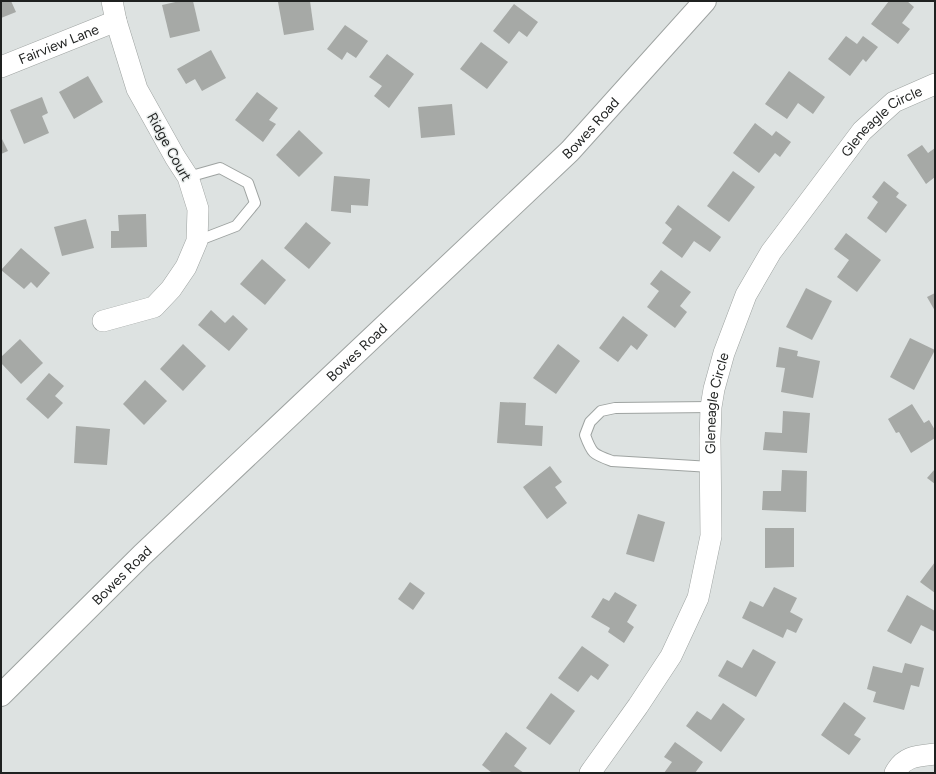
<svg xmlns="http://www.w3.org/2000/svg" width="936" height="774" viewBox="0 0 936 774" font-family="Figtree,sans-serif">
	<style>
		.building { fill: #a6a9a6 }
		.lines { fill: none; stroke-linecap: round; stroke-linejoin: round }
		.service-casing { stroke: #9ea3a1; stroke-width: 12 }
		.minor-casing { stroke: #9ea3a1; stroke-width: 22 }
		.secondary-casing { stroke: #9ea3a1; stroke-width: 24 }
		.service { stroke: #fff; stroke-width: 10 }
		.minor { stroke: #fff; stroke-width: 21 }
		.secondary { stroke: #fff; stroke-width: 22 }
		.labels { text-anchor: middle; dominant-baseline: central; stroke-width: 3; stroke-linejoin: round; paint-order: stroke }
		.street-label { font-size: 14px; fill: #1f2120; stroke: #ebefee }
	</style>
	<rect width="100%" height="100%" fill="#dde2e1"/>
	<g class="building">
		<polygon points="1,1 11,1 16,12 1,18"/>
		<polygon points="180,1 193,1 200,31 170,38 162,5"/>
		<polygon points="310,1 314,30 284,35 278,2"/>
		<polygon points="889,1 907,1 914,7 902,23 910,29 898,44 871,24"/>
		<polygon points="514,4 538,22 527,37 519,31 509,44 493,31"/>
		<polygon points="345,25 368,41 356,58 347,52 342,60 327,49"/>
		<polygon points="846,36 857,44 863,36 878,47 866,62 863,59 850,76 828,59"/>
		<polygon points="481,42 508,62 487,89 460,69"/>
		<polygon points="211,50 226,78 202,91 195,79 186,84 177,69"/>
		<polygon points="387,54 414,74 389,108 374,96 382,86 369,77"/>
		<polygon points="789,71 825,97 813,114 798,103 787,119 765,104"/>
		<polygon points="88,76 103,102 74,119 59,92"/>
		<polygon points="257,92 278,108 269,120 276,124 263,142 235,120"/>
		<polygon points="42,97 48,113 42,116 49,133 24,144 10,110"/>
		<polygon points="452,104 455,135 421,138 418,107"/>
		<polygon points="755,123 772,136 776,131 791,142 780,157 775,153 759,173 733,153"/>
		<polygon points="299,130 323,153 299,177 276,155"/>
		<polygon points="1,137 8,151 1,154"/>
		<polygon points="922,145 928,153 935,148 935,177 926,184 907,155"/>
		<polygon points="733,171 755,187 729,222 707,206"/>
		<polygon points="334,176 370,179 368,206 351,205 351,213 331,211"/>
		<polygon points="884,181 899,193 896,197 907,205 886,233 867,218 878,202 872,197"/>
		<polygon points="678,205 721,237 710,252 694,241 682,258 662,243 672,229 665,223"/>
		<polygon points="146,214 147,247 111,248 111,231 119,231 118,215"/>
		<polygon points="86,219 94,248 62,256 54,227"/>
		<polygon points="306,222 331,243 309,269 284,248"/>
		<polygon points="846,233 881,260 857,292 837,277 849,260 834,249"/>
		<polygon points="21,248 50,273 37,288 31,282 24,289 1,270"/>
		<polygon points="262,259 286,280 265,305 240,284"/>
		<polygon points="661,270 691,292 680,306 687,312 675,328 647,307 659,291 650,284"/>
		<polygon points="806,288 832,301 812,340 786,327"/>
		<polygon points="935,293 935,311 927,297"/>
		<polygon points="211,310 225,323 233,315 248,329 229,351 198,325"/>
		<polygon points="623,316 648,335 637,350 631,345 618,362 599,348"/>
		<polygon points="910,338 935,350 914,390 890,377"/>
		<polygon points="20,339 43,363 21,384 1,363 1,357"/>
		<polygon points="183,344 206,366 183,391 160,369"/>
		<polygon points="558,344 580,361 556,394 533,378"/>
		<polygon points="779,347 798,351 797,356 820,361 813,398 781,392 785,368 776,367"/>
		<polygon points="49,373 64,386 55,396 63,403 48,419 26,399"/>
		<polygon points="145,380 167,401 144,425 123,404"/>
		<polygon points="500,402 526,403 525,425 543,426 542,446 497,443"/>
		<polygon points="912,404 924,423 929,420 935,430 935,438 911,453 899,432 896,433 888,419"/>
		<polygon points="783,411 810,413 807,453 763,450 765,432 782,433"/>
		<polygon points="76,426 110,429 107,465 74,463"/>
		<polygon points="550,466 562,482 555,487 567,503 547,519 523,487"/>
		<polygon points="935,469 935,484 927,478"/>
		<polygon points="782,470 807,471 806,512 762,510 763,491 781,491"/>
		<polygon points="638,514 665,522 654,562 626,554"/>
		<polygon points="765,528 794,528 794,567 765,568"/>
		<polygon points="935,562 935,593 920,582"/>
		<polygon points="410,582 425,593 413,610 398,599"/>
		<polygon points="774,587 797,598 790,612 803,619 796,633 787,629 783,638 742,618 750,601 763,607"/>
		<polygon points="615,592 637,605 627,622 634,627 624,643 608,632 610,628 591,617 603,598 609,601"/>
		<polygon points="907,595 935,611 935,632 921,625 911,644 887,631"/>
		<polygon points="582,646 609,665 598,680 591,675 578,692 558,678"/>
		<polygon points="753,649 776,662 756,697 718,676 727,660 742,668"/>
		<polygon points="905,663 924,668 919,687 911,685 904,710 873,702 876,692 867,689 873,666 902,673"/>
		<polygon points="551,693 575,711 550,745 526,728"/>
		<polygon points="844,702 866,718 854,735 861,739 849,755 821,735"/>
		<polygon points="723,703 745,719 721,752 686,726 697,711 711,720"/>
		<polygon points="506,732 527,748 514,766 524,773 492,773 482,765"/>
		<polygon points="675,742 703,762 695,773 664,773 672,762 664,757"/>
	</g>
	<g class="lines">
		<g class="service-casing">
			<g id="service">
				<polyline points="188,177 220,168 248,183 255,203 236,226 197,241"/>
				<path d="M711,467L612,461C593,454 592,454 585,435L590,422L601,411L615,408L711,407"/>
			</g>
		</g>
		<g class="minor-casing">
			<g id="minor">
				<path id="s1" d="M1,67L116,21"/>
				<polyline points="103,321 154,307 171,289 186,267 197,241 198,209 188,177 175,157 137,89 116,21 112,1"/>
				<path id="s2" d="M590,773L638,706L671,656L698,598L711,536L710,439L711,407L714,389L724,353L746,295L771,252L862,131L894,102L935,84"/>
				<path d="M895,773C904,756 917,756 935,754"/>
			</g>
		</g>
		<g class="secondary-casing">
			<g id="secondary">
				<path id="s3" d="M1,695L142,555L570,151L705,1"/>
			</g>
		</g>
		<use href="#service" class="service"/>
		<use href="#minor" class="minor"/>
		<use href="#secondary" class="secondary"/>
	</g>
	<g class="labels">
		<g class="street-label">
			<text stroke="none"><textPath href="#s1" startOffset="62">Fairview Lane</textPath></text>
			<text stroke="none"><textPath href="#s2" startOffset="739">Gleneagle Circle</textPath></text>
			<text stroke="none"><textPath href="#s3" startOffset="818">Bowes Road</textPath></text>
			<text transform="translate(169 147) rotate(61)">Ridge Court</text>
			<text stroke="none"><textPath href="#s3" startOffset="494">Bowes Road</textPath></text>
			<text stroke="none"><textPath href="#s2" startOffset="403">Gleneagle Circle</textPath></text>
			<text stroke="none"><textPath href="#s3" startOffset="170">Bowes Road</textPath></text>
		</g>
	</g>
	<rect width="936" height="774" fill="none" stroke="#1f2120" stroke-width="4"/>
</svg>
